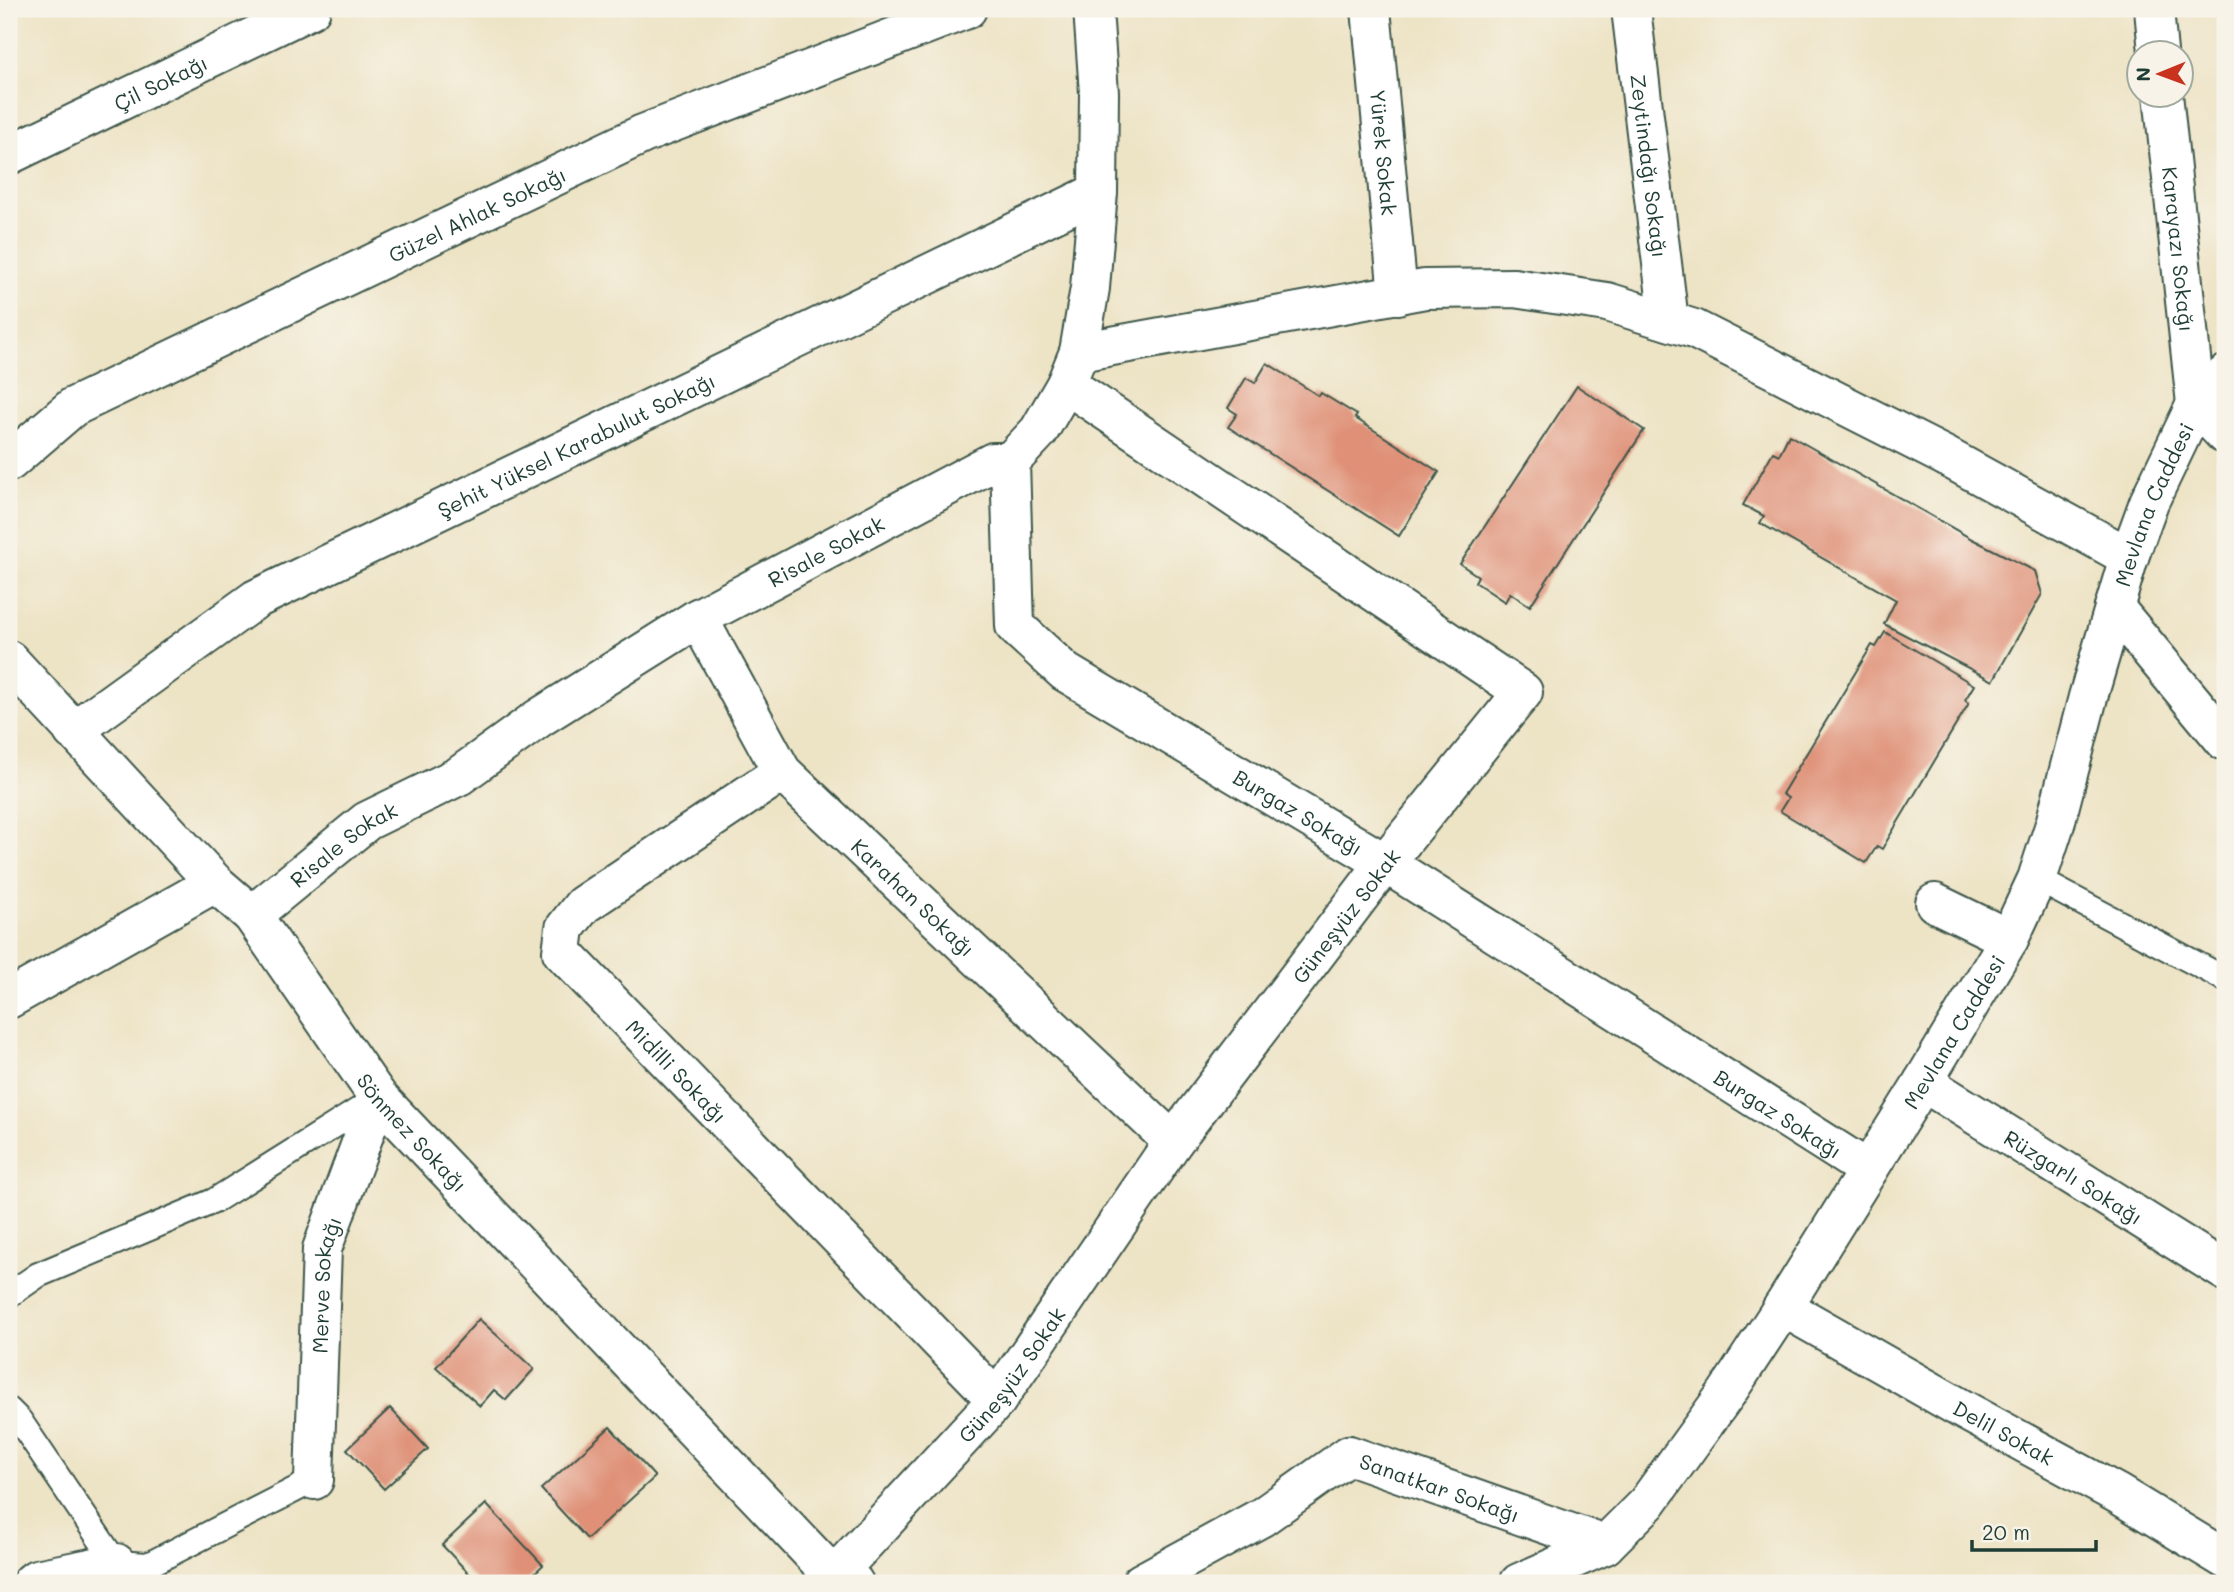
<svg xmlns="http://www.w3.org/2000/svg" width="2234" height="1592" viewBox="0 0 2234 1592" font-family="Mali,sans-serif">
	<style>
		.building { fill: #df9077 }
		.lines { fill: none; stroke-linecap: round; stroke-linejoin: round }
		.lane-casing { stroke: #3e564a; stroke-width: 28 }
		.street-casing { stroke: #3e564a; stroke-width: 42 }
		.lane { stroke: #fff; stroke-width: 24 }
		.street { stroke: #fff; stroke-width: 38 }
		.labels { text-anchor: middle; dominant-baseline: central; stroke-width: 6; stroke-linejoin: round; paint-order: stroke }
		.street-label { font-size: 21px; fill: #1f3d34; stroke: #f7f3e8 }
	</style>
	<rect width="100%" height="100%" fill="#f7f3e8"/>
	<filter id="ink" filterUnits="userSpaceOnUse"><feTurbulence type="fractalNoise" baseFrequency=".0143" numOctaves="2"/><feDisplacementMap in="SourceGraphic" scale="14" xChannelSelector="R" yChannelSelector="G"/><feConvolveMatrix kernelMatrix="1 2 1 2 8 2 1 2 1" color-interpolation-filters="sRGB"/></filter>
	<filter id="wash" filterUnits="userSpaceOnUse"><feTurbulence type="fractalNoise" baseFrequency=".00686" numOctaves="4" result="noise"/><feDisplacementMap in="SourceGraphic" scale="28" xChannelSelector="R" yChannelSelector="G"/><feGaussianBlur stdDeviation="1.57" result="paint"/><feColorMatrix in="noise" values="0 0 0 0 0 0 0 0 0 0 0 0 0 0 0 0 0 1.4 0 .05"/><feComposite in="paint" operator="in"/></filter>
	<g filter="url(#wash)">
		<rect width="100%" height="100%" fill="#ede3c5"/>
		<g id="blocks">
			<g class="building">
				<polygon points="1267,363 1319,396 1321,393 1357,415 1355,418 1439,472 1399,536 1228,427 1237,414 1228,408 1246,378 1255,383"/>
				<polygon points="1577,386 1644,430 1530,606 1510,593 1505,602 1475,582 1478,576 1460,564"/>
				<polygon points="1789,435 1972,539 2035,571 2042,594 1993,681 1884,624 1896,600 1760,523 1764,516 1743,505 1773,452 1779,455"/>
				<polygon points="1885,632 1974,685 1965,700 1969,703 1882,849 1877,846 1866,863 1780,811 1788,798 1782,794 1872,645 1876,647"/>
				<polygon points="479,1319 534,1369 506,1400 494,1390 480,1406 436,1367"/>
				<polygon points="390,1408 428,1449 384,1489 347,1449"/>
				<polygon points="610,1427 655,1477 587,1539 541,1489"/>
				<polygon points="486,1504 543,1565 524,1583 478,1583 442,1545"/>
			</g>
		</g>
	</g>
	<g filter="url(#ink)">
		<use href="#blocks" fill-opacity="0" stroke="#3e564a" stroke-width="2"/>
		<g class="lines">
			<g class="lane-casing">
				<g id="lane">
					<polyline points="2037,879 2225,979"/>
					<polyline points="9,1295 38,1275 214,1201 378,1098"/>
					<polyline points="9,1410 20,1421 116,1563 148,1565 314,1480"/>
				</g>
			</g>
			<g class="street-casing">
				<g id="street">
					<path id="s1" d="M1371,9L1398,295"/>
					<path id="s2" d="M1631,9L1669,321"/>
					<polyline points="2154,9 2158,52"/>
					<path id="s3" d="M2163,94L2196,404L2225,435"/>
					<path id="s4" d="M9,155L311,9"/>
					<polyline points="1079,352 1425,289 1514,288 1607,302 1694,329 1945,456 2129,557"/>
					<path id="s5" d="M9,462L73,407L643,134L967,9"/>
					<path id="s6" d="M1010,462L1015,626L1065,672L1385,863L1868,1170"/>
					<polyline points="2114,607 2225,741"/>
					<path id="s7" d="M698,618L782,772L1173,1142"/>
					<path id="s8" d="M9,660L215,883L252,915L378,1097L840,1583"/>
					<path id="s9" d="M73,731L256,599L1098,192"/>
					<path id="s10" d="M782,772L583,905L565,928L562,952L997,1400"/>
					<polyline points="1935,903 2009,939"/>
					<path id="s11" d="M252,915L367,821L459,776L539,718L698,618L993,462H1010L1039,431L1066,384L1079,352L1090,288L1098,192L1099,93L1093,9"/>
					<polyline points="9,999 215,883"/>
					<path id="s12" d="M1923,1082L2225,1271"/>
					<path id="s13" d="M1783,1307L1962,1409L2118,1494L2225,1559"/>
					<path id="s14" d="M314,1480L322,1249L378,1097"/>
					<polyline points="31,1583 36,1579 116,1563"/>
					<path id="s15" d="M854,1583L834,1576L997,1400L1173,1142L1385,863L1523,692L1066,384"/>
					<path id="s16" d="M1141,1583L1262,1517L1349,1455L1605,1545"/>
					<path id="s17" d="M1519,1583L1605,1545L1647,1503L1726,1394L1783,1307L1923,1082L2009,939L2037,879L2055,824L2088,697L2129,557L2149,502L2196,404L2225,375"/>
				</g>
			</g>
			<use href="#lane" class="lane"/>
			<use href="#street" class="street"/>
		</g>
	</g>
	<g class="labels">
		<g class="street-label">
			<text stroke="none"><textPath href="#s4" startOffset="168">Çil Sokağı</textPath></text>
			<text stroke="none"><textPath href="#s1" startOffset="144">Yürek Sokak</textPath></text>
			<text stroke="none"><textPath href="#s2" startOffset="158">Zeytindağı Sokağı</textPath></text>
			<text stroke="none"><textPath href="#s5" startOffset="532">Güzel Ahlak Sokağı</textPath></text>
			<text stroke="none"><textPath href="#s3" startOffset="156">Karayazı Sokağı</textPath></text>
			<text stroke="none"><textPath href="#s9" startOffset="581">Şehit Yüksel Karabulut Sokağı</textPath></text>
			<text stroke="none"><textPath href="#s17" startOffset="1283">Mevlana Caddesi</textPath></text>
			<text stroke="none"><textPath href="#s11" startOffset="682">Risale Sokak</textPath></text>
			<text stroke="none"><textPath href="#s6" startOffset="504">Burgaz Sokağı</textPath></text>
			<text stroke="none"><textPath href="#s11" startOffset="116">Risale Sokak</textPath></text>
			<text stroke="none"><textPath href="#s7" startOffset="357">Karahan Sokağı</textPath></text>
			<text stroke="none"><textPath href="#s15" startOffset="858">Güneşyüz Sokak</textPath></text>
			<text stroke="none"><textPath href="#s17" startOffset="716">Mevlana Caddesi</textPath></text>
			<text stroke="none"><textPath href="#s10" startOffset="458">Midilli Sokağı</textPath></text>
			<text stroke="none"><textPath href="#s6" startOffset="1071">Burgaz Sokağı</textPath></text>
			<text stroke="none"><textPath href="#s8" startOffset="623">Sönmez Sokağı</textPath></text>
			<text stroke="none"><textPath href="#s12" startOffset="178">Rüzgarlı Sokağı</textPath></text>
			<text stroke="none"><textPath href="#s14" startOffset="196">Merve Sokağı</textPath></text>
			<text stroke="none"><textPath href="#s15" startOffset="290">Güneşyüz Sokak</textPath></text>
			<text stroke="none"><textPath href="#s13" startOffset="254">Delil Sokak</textPath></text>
			<text stroke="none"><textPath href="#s16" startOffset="341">Sanatkar Sokağı</textPath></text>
		</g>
	</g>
	<rect width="2234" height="1592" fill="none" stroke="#f7f3e8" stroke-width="35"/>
	<g transform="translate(2160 74) rotate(269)"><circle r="33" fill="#f7f3e8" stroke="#a1aaa0" stroke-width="2"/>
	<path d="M0-5L12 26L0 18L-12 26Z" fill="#c8321e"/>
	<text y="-10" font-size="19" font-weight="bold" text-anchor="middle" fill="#1f3d34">N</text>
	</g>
	<path d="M1972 1540v10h124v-10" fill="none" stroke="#1f3d34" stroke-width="3.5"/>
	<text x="1982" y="1540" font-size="21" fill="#1f3d34" stroke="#f7f3e8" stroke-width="5" paint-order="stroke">20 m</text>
</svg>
